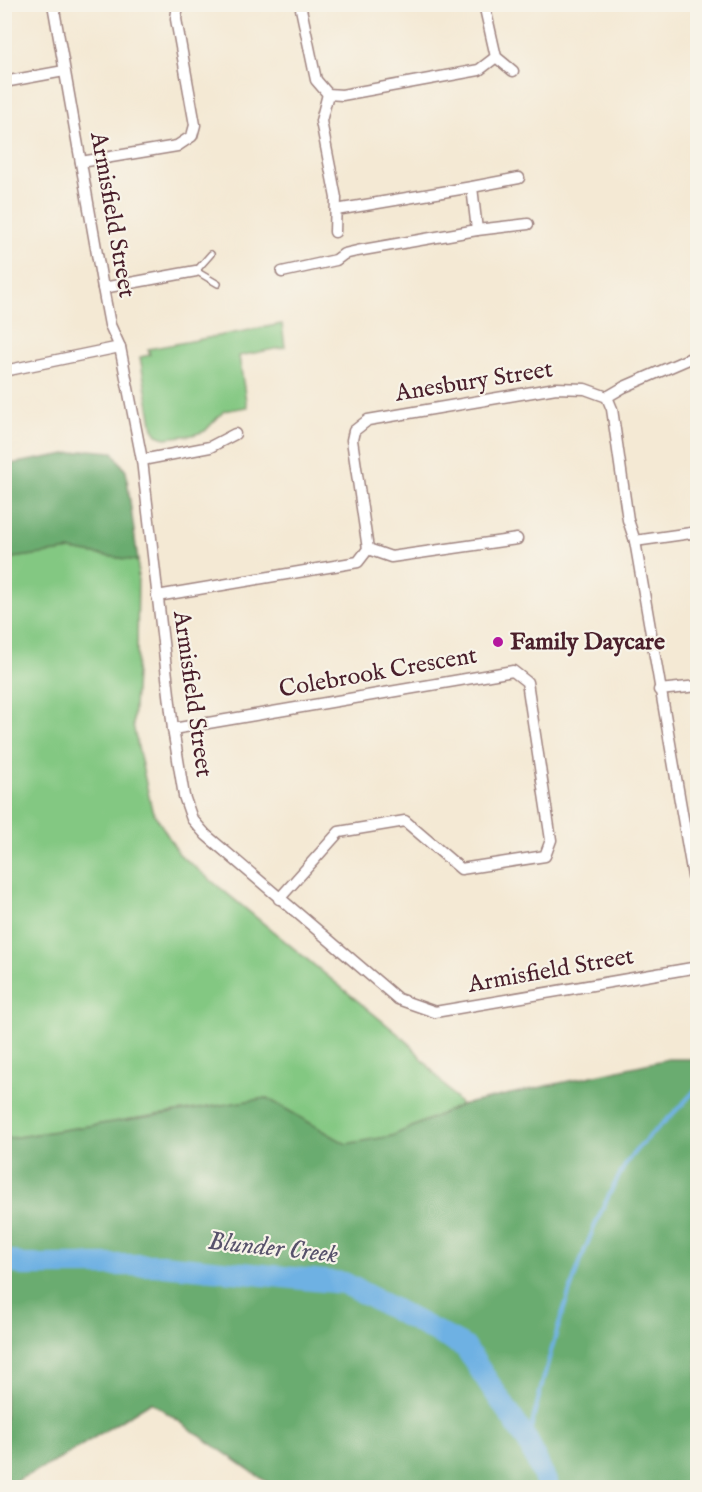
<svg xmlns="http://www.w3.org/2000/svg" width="702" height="1492" viewBox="0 0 702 1492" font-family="'IM FELL English',serif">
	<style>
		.green { fill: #83c882; stroke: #667456; stroke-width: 1.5 }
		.forest { fill: #6aac70; stroke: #5a664e; stroke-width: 1.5 }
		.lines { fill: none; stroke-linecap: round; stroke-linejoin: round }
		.stream { stroke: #6eb1e3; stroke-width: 4 }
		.river { stroke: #6eb1e3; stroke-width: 22 }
		.lane-casing { stroke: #9f8480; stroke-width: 8 }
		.street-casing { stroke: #9f8480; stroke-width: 13 }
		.lane { stroke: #fff; stroke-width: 5 }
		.street { stroke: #fff; stroke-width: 10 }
		.poi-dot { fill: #b5179e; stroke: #f7f3e8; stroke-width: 2 }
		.labels { text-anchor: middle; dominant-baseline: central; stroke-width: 4.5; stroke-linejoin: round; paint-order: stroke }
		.street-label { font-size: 24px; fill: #4a1f2b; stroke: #f7f3e8 }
		.poi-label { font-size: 24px; font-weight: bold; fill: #4a1f2b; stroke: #f7f3e8; text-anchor: start }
		.water-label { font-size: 26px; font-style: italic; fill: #57526b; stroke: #f7f3e8 }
	</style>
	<rect width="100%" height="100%" fill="#f7f3e8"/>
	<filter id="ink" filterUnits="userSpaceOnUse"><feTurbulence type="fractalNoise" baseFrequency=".0167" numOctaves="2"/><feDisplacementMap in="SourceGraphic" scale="12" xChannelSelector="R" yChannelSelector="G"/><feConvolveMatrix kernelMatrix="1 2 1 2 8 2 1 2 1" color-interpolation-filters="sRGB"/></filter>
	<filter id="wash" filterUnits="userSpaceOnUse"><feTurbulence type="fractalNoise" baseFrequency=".008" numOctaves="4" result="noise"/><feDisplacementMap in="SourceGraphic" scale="24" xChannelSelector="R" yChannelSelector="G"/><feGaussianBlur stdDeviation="1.35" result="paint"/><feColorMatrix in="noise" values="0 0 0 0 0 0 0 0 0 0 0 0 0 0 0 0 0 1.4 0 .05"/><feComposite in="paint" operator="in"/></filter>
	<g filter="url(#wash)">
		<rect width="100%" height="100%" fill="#f4e9d4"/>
		<g class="green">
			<polygon points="282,324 285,347 239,356 247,407 224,411 205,431 193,435 165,438 157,435 153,429 140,357 150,355 148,349"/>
			<polygon points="71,550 138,561 137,656 133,725 152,810 179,854 409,1043 461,1105 392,1136 346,1144 267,1098 5,1139 5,559"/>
		</g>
		<g class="forest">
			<polygon points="89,450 113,452 126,471 138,561 71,550 5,559 5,465"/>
			<polygon points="668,1059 697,1059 697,1487 274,1487 151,1402 58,1460 5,1486 5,1139 267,1098 346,1144 392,1136 461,1105"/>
		</g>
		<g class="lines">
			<path class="stream" d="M528,1442C548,1354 579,1245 624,1167C640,1139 678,1114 698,1086"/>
			<polyline class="river" points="4,1259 23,1265 163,1265 344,1283 465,1347 528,1442 549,1488"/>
		</g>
	</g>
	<g filter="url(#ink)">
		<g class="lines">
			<g class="lane-casing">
				<polyline id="lane" points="211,254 196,271 218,284"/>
			</g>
			<g class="street-casing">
				<g id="street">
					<polyline points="53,4 103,288 110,325 120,347 142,460 173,729 184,796 192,819 206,835 398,999 435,1012 698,967"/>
					<polyline points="300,4 316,80 328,94 342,95 479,70 496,57"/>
					<polyline points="484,4 496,57 513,71"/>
					<polyline points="4,82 64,71"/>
					<polyline points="328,94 321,121 336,198 335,232"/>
					<polyline points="81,162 177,146 192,136 195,125 176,19 178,4"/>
					<polyline points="519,178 472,187 477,230 528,224"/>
					<polyline points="336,210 472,187"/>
					<polyline points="282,272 336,260 344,254 357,251 477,230"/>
					<polyline points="103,288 196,271"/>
					<polyline points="4,371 120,347"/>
					<polyline points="607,397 624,387 698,355"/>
					<polyline points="142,460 210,447 235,434"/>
					<polyline points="635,541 698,532"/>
					<polyline points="368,549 391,557 517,539"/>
					<polyline points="157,596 358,562 368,549 352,440 354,431 368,420 556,388 585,389 607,397 612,409 628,520 635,541 698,905"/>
					<polyline points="659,690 698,686"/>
					<polyline points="173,729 513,671 527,682 551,840 545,856 461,869 405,821 339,832 279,899"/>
				</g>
			</g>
			<use href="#lane" class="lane"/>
			<use href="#street" class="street"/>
		</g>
	</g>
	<circle class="poi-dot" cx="498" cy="642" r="6"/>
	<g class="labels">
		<g class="street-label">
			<text transform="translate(112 215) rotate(80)">Armisfield Street</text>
			<text transform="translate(474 382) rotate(-9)">Anesbury Street</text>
			<text transform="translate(378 673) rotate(-10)">Colebrook Crescent</text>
			<text transform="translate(192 694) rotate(82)">Armisfield Street</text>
			<text transform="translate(551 971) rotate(-10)">Armisfield Street</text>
		</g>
		<g class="poi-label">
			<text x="510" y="642">Family Daycare</text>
		</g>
		<g class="water-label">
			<text transform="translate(273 1248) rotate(6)">Blunder Creek</text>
		</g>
	</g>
	<rect width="702" height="1492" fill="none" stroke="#f7f3e8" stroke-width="24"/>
</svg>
